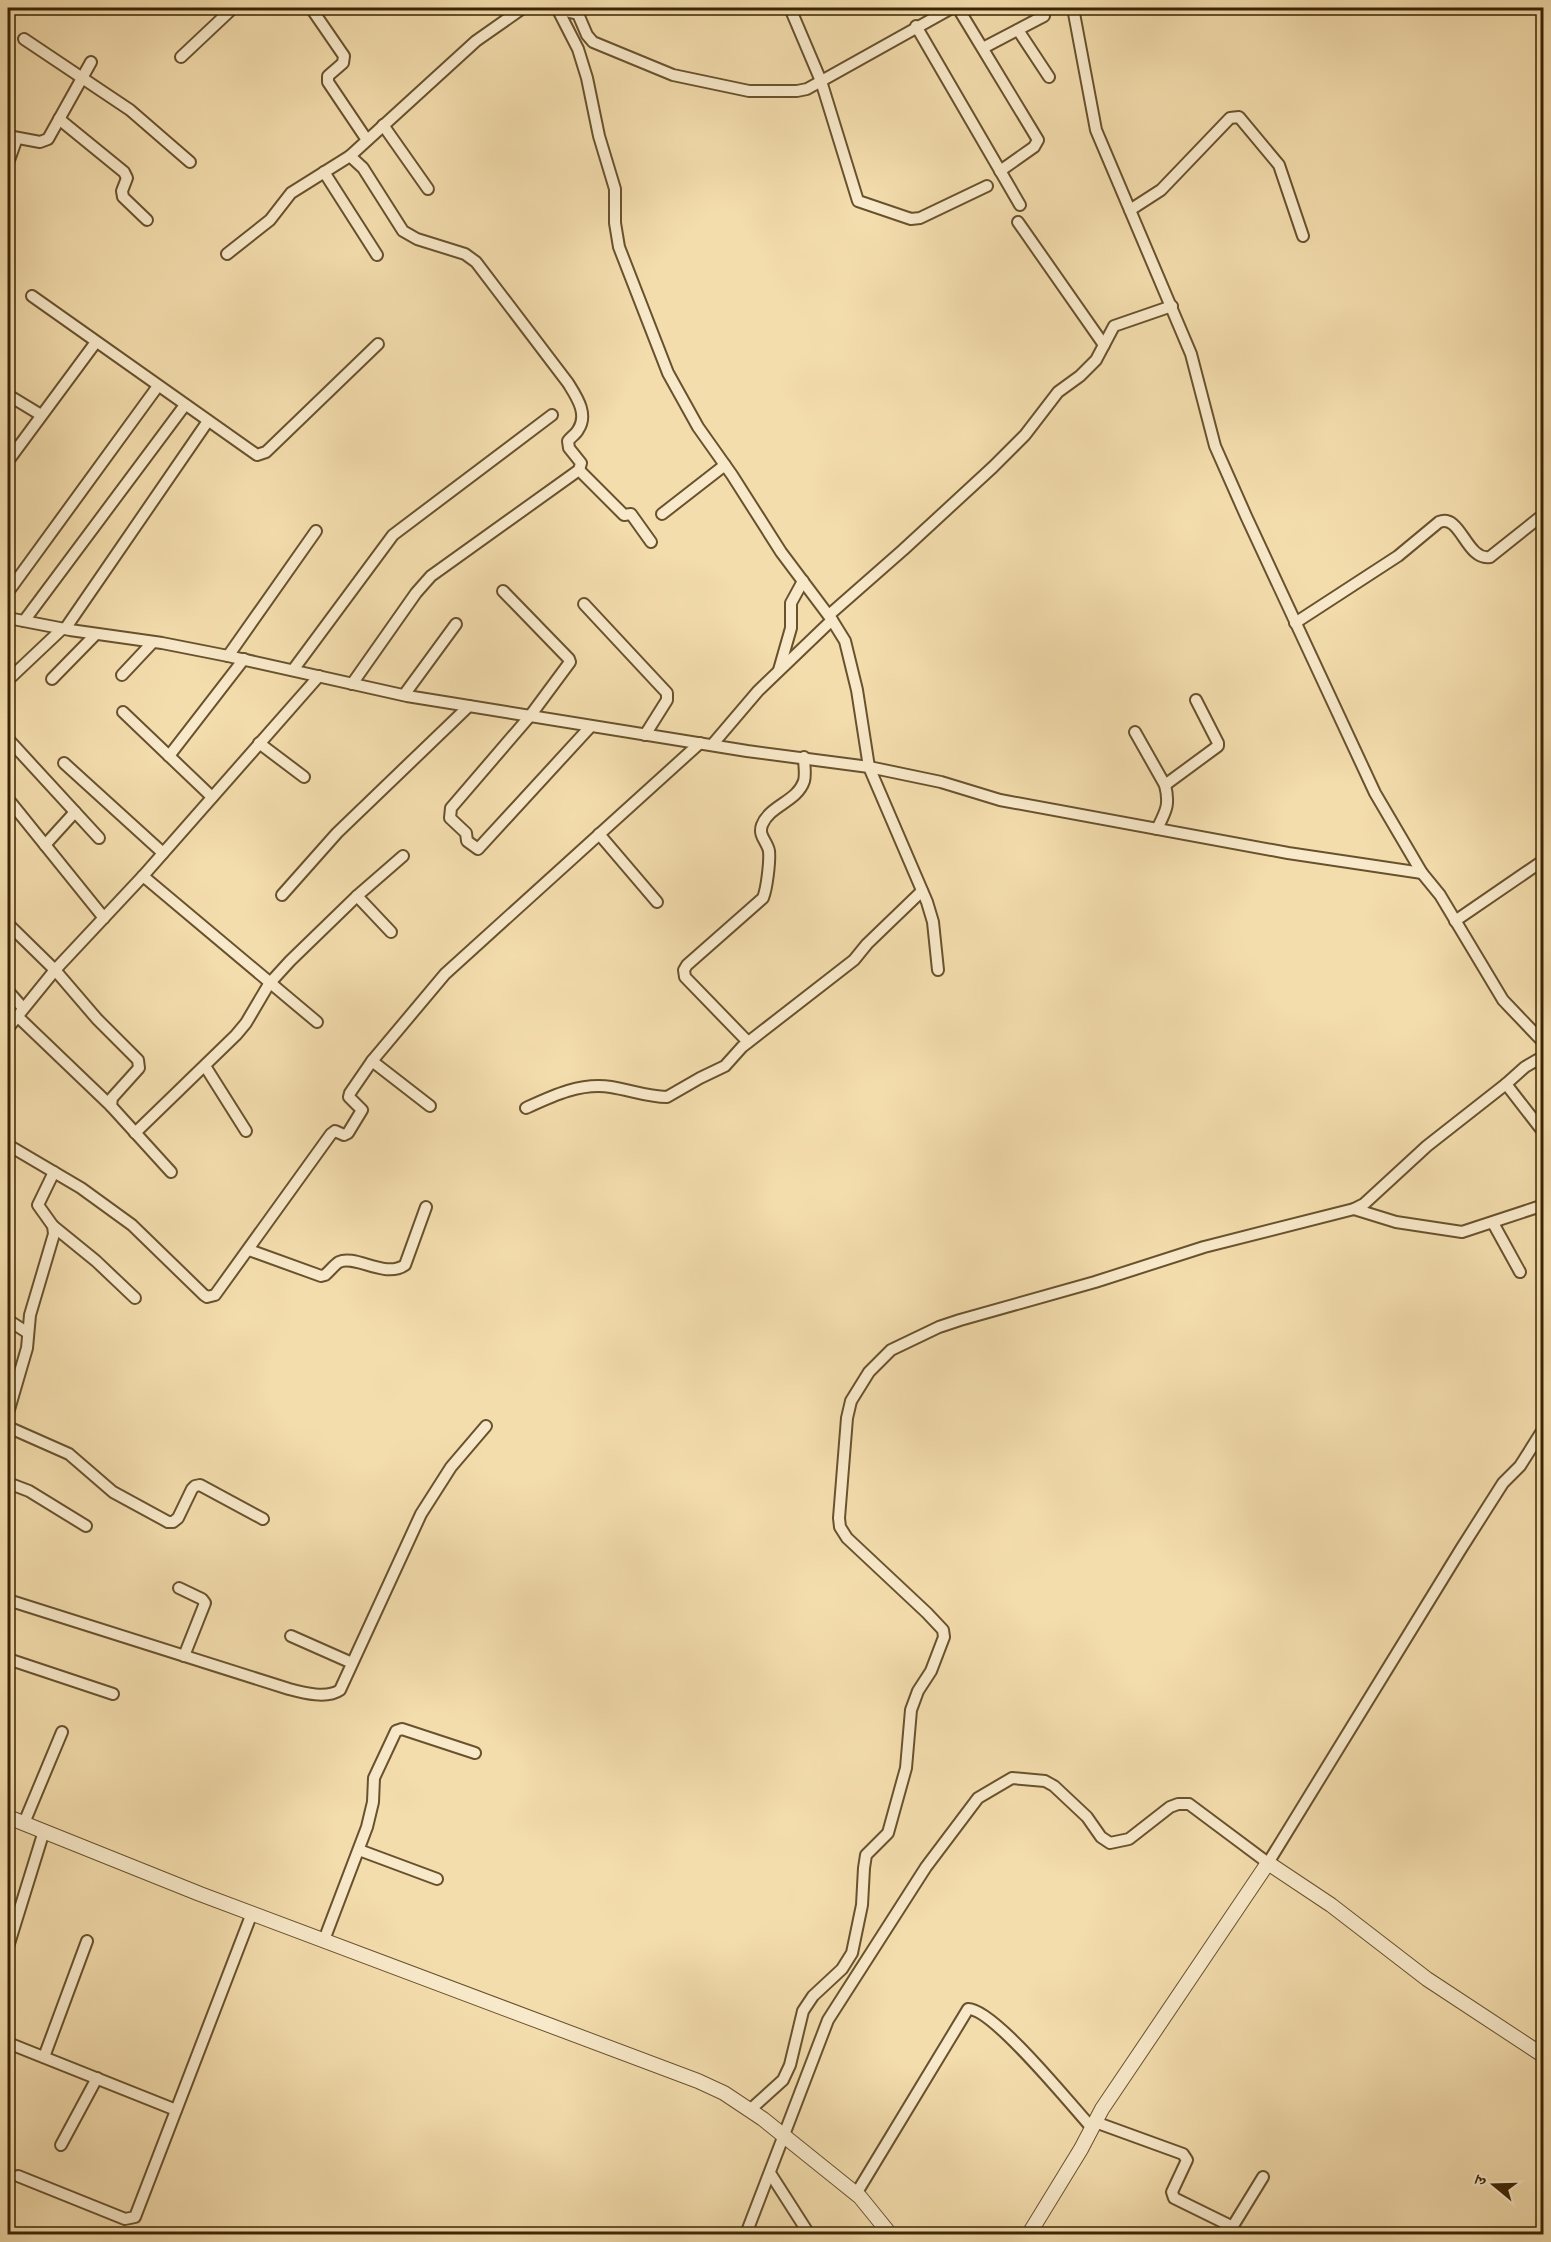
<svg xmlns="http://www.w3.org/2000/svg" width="1551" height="2242" viewBox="0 0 1551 2242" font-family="'Old Standard TT','Noto Serif Devanagari',serif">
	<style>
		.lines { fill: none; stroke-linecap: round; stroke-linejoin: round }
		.minor-casing { stroke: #68522e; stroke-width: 14 }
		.tertiary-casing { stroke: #68522e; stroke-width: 16 }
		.minor { stroke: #f8e9ca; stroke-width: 10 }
		.tertiary { stroke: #f8e9ca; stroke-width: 14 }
	</style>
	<rect width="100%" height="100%" fill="#f4ddad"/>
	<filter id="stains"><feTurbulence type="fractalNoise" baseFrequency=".00333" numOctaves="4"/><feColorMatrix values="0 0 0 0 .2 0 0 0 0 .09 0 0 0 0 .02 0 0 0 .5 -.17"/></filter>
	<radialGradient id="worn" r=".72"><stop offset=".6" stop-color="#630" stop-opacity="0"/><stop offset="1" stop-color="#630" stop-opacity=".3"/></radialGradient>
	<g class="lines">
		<g class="minor-casing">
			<g id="minor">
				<polyline points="311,8 344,56 343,63 328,76 328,82 367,140"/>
				<polyline points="557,8 578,49 587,78 599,136 615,189 615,223 619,247 668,373 698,427 732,475 781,552 832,620 845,641 857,690 869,767 927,902 933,922 938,970"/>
				<polyline points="790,8 821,81 858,201 911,219 920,218 987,186"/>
				<polyline points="958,8 1038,140 1034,147 1000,171"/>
				<polyline points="1073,8 1096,130 1191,354 1215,446 1246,516 1375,793 1422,873 1440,895 1503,1000 1544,1043"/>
				<polyline points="557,9 578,14 587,35 593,42 673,75 749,91 797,91 807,89 952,8"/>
				<polyline points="916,26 1020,205"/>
				<polyline points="1018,30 1049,77"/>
				<polyline points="24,39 130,110 190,162"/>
				<polyline points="983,48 1044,16"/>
				<polyline points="181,57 233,8"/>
				<polyline points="59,119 124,172 127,178 122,191 123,197 147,220"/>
				<polyline points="383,125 428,189"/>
				<polyline points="8,136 40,142 48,139 91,62"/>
				<path d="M350,156L363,168L403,231L417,239L465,254L476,262L568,383C576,396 589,414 578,430C576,434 571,437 568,441L569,448L581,463L579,470L431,576L416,593L352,684"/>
				<polyline points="8,163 17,138"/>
				<polyline points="324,172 377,255"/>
				<polyline points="1130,210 1161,190 1230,118 1239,117 1279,165 1303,236"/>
				<polyline points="1018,222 1104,345"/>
				<polyline points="227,254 270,220 291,193 350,156 476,41 523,8"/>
				<polyline points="32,296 257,455 266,452 378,344"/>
				<polyline points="8,395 41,415"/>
				<polyline points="8,461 96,342"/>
				<polyline points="579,470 624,515 631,514 651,542"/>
				<polyline points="662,514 725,465"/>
				<polyline points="503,591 569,659 570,662 530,716 451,808 450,818 466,833 467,841 478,849 591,726"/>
				<polyline points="8,592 158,386"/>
				<polyline points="584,604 667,693 667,700 645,735"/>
				<polyline points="829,615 903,550 993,467 1025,435 1058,392 1080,376 1096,360 1114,326 1172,306"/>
				<polyline points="8,618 70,630 162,643 228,656 407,696 747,751 869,767 941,782 1000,800 1288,853 1422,873"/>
				<polyline points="24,621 185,405"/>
				<path d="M1295,623L1398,556L1439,522C1461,513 1466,561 1490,557L1544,514"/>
				<polyline points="65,629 208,421"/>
				<polyline points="228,656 316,531"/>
				<polyline points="293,670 393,535 552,415"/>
				<polyline points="779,670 791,628 791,603 803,581"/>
				<polyline points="122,675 153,642"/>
				<polyline points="52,679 96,634"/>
				<polyline points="8,680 62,629"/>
				<polyline points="8,686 8,695"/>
				<polyline points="404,695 456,624"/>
				<polyline points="123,712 212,797"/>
				<path d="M1135,732L1165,785C1170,805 1166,811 1157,829"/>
				<polyline points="8,739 99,838"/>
				<polyline points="259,743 304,777"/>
				<polyline points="712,745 758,691 832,620"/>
				<polyline points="169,756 244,659"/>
				<polyline points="64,763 163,853"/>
				<polyline points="1165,785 1218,746 1218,743 1196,700"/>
				<polyline points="8,799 104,918"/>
				<polyline points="599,834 657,902"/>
				<polyline points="45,845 75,812"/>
				<polyline points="143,876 317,1022"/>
				<polyline points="282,895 337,833 469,706"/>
				<polyline points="357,896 391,932"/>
				<polyline points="1455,921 1544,860"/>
				<polyline points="8,924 55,970 97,1019 138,1060 139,1068 112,1098 111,1106 171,1172"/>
				<polyline points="8,991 23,1008"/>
				<polyline points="17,1016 111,1106"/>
				<polyline points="8,1028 55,970 143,876 319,676"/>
				<path d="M748,1042L685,977L684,970L687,965L763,898C767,888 770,861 769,851C767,841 758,836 762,825C770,805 797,802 804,781C806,774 804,765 804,757"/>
				<polyline points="1544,1056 1525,1067 1506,1084 1544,1133"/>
				<polyline points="372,1061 430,1106"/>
				<polyline points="205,1066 246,1131"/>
				<path d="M526,1108C552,1096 581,1082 611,1087C630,1090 648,1097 667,1097L700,1078L725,1066L742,1047L854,960L867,944L922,891"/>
				<polyline points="135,1133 236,1035 246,1023 269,984 290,961 357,896 403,856"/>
				<polyline points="8,1145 81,1188 132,1225 204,1295 207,1297 215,1295 331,1134 335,1131 344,1135 348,1133 362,1110 349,1097 350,1093 372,1061 445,974 700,743"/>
				<polyline points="1354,1209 1396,1222 1462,1232 1544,1205"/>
				<polyline points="1493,1223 1520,1272"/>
				<polyline points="53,1226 96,1261 135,1298"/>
				<path d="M249,1250L321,1276L325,1275C330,1271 334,1265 339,1262C355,1254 385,1279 405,1265L426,1207"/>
				<polyline points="8,1320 28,1333"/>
				<polyline points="8,1413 27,1348 30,1315 54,1234 53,1226 38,1205 54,1172"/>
				<polyline points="8,1427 69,1454 113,1492 168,1522 173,1522 178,1518 192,1489 195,1486 200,1485 263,1519"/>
				<polyline points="8,1483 29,1491 86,1526"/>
				<polyline points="179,1588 202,1599 205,1603 184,1656"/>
				<path d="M8,1600L289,1689C304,1693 327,1699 340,1690L421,1514L451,1467L486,1426"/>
				<polyline points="291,1636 352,1663"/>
				<polyline points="8,1659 113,1694"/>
				<polyline points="24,1823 62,1732"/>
				<polyline points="359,1850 437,1879"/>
				<polyline points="324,1940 367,1827 373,1802 374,1778 396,1731 402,1729 475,1753"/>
				<polyline points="8,1947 44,1831"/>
				<polyline points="8,2043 176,2110"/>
				<polyline points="44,2057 87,1941"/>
				<polyline points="751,2109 783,2080 790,2065 803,2011 813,1996 842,1969 852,1953 862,1905 864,1868 866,1855 888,1833 906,1768 911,1710 918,1691 931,1671 944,1637 943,1630 927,1613 847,1538 840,1527 839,1518 847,1418 851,1401 869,1372 891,1350 939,1327 960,1320 1095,1282 1204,1247 1354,1209 1364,1204 1427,1146 1506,1084"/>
				<polyline points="1095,2122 1183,2154 1187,2160 1172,2192 1174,2198 1233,2227"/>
				<polyline points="61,2145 97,2078"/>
				<polyline points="770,2173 809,2234"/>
				<polyline points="18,2176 125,2219 135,2217 252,1913"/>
				<path d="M856,2194L968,2009C993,2008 1072,2106 1092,2128"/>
				<polyline points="746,2234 828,2020 926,1867 978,1798 1012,1778 1045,1781 1054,1786 1087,1817 1101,1837 1110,1843 1129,1839 1170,1807 1178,1804 1189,1804 1268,1863 1461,1549 1503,1483 1520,1466 1544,1428"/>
				<polyline points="1228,2234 1263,2177"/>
			</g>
		</g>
		<g class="tertiary-casing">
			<g id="tertiary">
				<polyline points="8,1817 200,1894 698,2081 724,2093 763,2119 860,2197 890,2234"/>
				<polyline points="1029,2234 1081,2149 1102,2109 1268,1863 1331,1905 1427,1979 1544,2056"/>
			</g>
		</g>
		<use href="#minor" class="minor"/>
		<use href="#tertiary" class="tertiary"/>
	</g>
	<rect width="1551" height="2242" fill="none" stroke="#f4ddad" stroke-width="30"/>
	<rect x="9" y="9" width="1533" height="2224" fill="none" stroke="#392404" stroke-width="3"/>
	<rect x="15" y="15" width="1521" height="2212" fill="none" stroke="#392404" stroke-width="1.5"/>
	<g transform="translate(1494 2185) rotate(289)" stroke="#f8e9ca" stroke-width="4.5" paint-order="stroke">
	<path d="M0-4.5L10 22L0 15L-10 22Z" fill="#392404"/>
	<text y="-9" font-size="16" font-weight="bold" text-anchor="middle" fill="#392404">उ</text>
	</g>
	<rect width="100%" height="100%" filter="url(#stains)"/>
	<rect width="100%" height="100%" fill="url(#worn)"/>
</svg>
